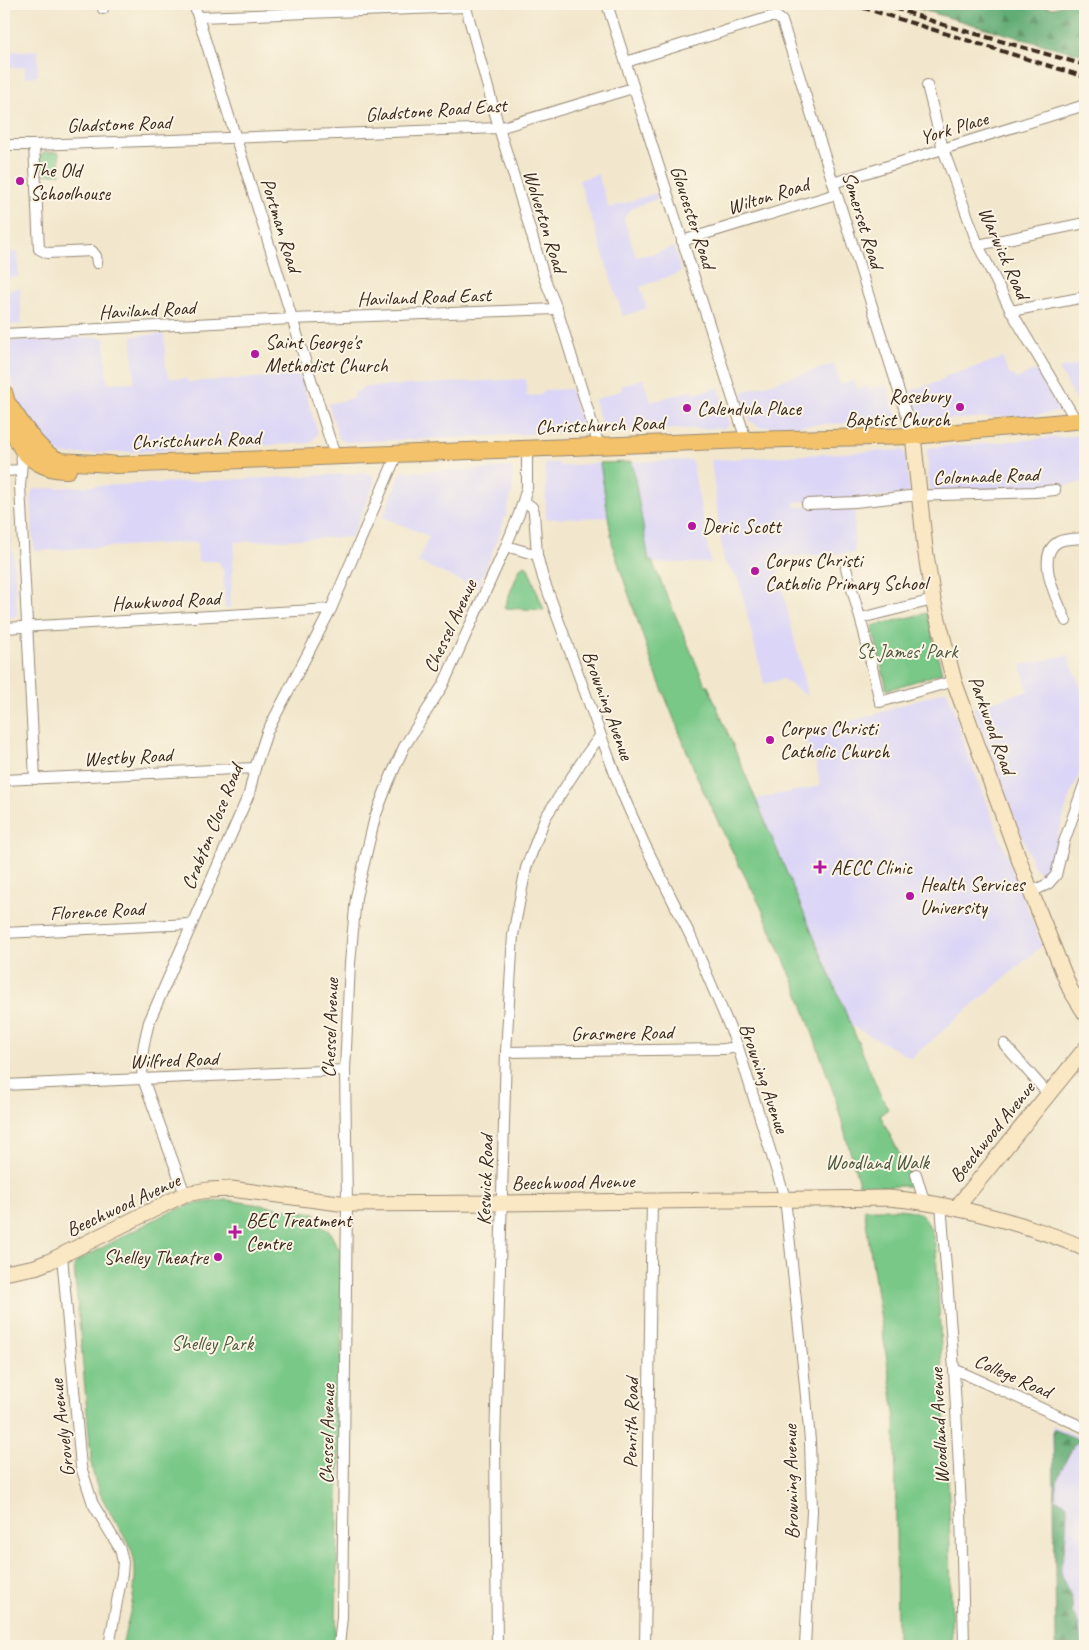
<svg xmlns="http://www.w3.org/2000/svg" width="1089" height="1650" viewBox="0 0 1089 1650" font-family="Caveat,sans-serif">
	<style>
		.built { fill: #dbd6f7 }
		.forest { fill: url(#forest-firs); stroke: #4e6b49 }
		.green { fill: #79c888; stroke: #5a7953 }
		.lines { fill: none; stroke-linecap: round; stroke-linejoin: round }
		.street-casing { stroke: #968875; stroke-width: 12 }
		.secondary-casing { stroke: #968875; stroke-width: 17 }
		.primary-casing { stroke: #968875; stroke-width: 18 }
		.street { stroke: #fff; stroke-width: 10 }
		.secondary { stroke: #fae7c3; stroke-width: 15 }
		.primary { stroke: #f3c26a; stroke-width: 16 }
		.rail { stroke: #3b2a1e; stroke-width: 4; stroke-dasharray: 8 4; stroke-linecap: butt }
		.poi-dot { fill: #b5179e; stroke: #fcf5e5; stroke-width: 2 }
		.labels { text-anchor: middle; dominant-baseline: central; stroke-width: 4; stroke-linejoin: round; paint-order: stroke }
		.street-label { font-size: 20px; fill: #3b2a1e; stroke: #fcf5e5 }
		.poi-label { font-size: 20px; fill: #3b2a1e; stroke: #fcf5e5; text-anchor: start }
		.park-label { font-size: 20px; fill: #4e593e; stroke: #fcf5e5 }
	</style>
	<defs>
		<pattern id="forest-firs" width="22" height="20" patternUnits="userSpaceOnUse" patternTransform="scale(1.25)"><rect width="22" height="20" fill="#62ac74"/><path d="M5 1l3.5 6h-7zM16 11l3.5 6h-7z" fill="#528c5f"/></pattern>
	</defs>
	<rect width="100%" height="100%" fill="#fcf5e5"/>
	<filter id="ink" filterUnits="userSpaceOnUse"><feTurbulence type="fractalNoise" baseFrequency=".02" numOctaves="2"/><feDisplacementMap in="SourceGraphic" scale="10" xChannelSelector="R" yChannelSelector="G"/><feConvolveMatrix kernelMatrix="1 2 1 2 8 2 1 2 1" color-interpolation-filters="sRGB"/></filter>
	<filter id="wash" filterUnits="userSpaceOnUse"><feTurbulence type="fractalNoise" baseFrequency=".0096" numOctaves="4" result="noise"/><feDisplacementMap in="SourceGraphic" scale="20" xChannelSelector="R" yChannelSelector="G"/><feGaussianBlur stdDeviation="1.12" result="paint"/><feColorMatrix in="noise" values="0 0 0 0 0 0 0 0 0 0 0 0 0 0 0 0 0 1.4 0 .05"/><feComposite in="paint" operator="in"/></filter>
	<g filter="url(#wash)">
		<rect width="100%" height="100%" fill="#f2e7cc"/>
		<g class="built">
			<polygon points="38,50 38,76 25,77 25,67 4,68 4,52"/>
			<polygon points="598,174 609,208 656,193 658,199 634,207 633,208 629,210 624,219 636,257 648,254 649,255 674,247 681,272 640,287 647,308 623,316 579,180"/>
			<polygon points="4,252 18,252 19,276 4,280"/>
			<polygon points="20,287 22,324 4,326 4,301 8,299 6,291"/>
			<polygon points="164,334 166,369 170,378 187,379 188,382 300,375 318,433 311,443 63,455 45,442 28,420 17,399 4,357 4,341 105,337 107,383 134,382 132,336"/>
			<polygon points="1003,358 1008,374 1015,376 1016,379 1036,370 1060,412 1027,416 920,420 911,390 944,380 944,377"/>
			<polygon points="1085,363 1085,407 1084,407 1079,405 1059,369"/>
			<polygon points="834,364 841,385 854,380 858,389 868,386 869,389 886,385 897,418 895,421 760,427 750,421 742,392"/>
			<polygon points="526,379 527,396 541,395 543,390 570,389 582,426 581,430 579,431 475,437 346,442 339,438 328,404 354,398 354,393 366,387"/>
			<polygon points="643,379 651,402 693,390 695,394 719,387 729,425 723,428 606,431 602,426 594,400 622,390 621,386"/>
			<polygon points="1085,433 1085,482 1060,486 929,491 927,448 1074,436"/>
			<polygon points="902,450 906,454 909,493 850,500 794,502 795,507 855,505 854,553 775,557 808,697 783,679 764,684 739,581 724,561 723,557 711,460"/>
			<polygon points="692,460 711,563 653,563 652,561 649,561 632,462"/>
			<polygon points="545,463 558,463 559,466 600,463 608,517 546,519"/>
			<polygon points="512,466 513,488 506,515 496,543 477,588 418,562 429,536 382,517 402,472 490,469"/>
			<polygon points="368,473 373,475 375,478 375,482 351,537 235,542 230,608 225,608 223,570 218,561 198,562 197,542 34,551 31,493 34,489"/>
			<polygon points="4,491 8,495 11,551 13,551 17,613 14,617 4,618"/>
			<polygon points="1068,655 1085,699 1085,761 1068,801 1049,867 1044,873 1041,873 1035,869 1006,798 973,707 1028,691 1021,665"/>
			<polygon points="947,690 968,755 1042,946 911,1058 852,1026 756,799 820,786 816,762 811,763 806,741 809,740 811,735 816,731 830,726 873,715"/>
			<polygon points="1052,1425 1085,1439 1085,1646 1056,1646"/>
		</g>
		<g class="forest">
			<polygon points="902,4 1034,4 1053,8 1064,4 1085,4 1085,55 1037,43"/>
			<path d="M1053,1429L1085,1442L1075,1443C1066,1460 1054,1480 1055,1498L1067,1505C1067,1521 1066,1536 1064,1552C1063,1558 1060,1565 1061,1571C1063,1588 1075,1593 1072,1612L1079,1625L1081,1646H1056Z"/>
		</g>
		<g class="green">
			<polygon points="43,152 59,152 60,174 40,175 39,159"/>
			<polygon points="632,462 649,561 652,561 705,684 708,686 880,1094 888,1109 880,1115 910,1175 908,1186 860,1187 834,1094 798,992 760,905 737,861 700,784 654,669 613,548 600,463"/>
			<polygon points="526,565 529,570 544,610 504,608 520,568 523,566"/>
			<polygon points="927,613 942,673 887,690 872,626"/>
			<path d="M227,1200L315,1213L317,1219L322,1227L329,1231L340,1251L342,1328L336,1622L334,1646H122C128,1619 140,1582 133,1555C131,1546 125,1538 121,1531C109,1510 96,1492 92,1468L74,1265L79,1260L167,1213L193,1204Z"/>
			<path d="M864,1209C878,1210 911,1206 921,1215C931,1223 934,1239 936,1251L949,1500L952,1646H897L895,1413Z"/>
		</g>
	</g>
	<g filter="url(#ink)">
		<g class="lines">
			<g class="street-casing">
				<g id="street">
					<polyline points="194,4 335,456"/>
					<polyline points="465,4 499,128 527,219 545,280 557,309 599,446"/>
					<polyline points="607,4 746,440"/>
					<polyline points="103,9 103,4"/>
					<polyline points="199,17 466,7"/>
					<polyline points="626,62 770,17 777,17 782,21 913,436"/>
					<polyline points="927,85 943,149 978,245 1011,311 1077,422"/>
					<polyline points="4,145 34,145 499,128 633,88"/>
					<polyline points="34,145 39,249 47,253 92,251 96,256 97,263"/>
					<polyline points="833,183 1085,105"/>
					<polyline points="682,241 836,194"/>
					<polyline points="978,245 1085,223"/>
					<polyline points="1011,311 1085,297"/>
					<polyline points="4,334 292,319 557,309"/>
					<polyline points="20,448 22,462 20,486 35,779"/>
					<polyline points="4,471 21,470"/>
					<polyline points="524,501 532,507 534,512 537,555 543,578 622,793 644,843 691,937 738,1047 785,1198 804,1375 810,1441 812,1511 805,1646"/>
					<polyline points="807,504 855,502 909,496 1036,492 1055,490"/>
					<polyline points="506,546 537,555"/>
					<polyline points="846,568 864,632 880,702 954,681"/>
					<polyline points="861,618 933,600"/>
					<path d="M1066,621C1058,602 1034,556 1058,542C1065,538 1078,539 1085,538"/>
					<polyline points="4,628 331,609"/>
					<polyline points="4,780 255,768"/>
					<polyline points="1031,892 1048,884 1056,875 1064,842 1085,782"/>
					<polyline points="4,933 191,924"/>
					<polyline points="1004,1044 1049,1095"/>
					<polyline points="506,1052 724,1049 738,1047"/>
					<polyline points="4,1085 345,1070"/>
					<polyline points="916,1174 924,1201"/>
					<path d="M185,1194L143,1079C140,1059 144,1042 149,1022L249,794L255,768L267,732L331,609L397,454"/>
					<polyline points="941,1204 954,1369 961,1509 964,1646"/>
					<polyline points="62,1256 81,1467 93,1504 120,1549 123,1562 122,1574 109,1646"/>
					<polyline points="954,1369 1085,1428"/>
					<polyline points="339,1646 342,1617 347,1204 345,1070 350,963 356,897 375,817 388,783 404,747 443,685 506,546 519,514 527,488 527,448"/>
					<polyline points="497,1646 495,1444 506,1052 513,935 526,868 545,818 584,758 600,736"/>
					<polyline points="645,1646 652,1200"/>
				</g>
			</g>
			<g class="secondary-casing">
				<g id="secondary">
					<polyline points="913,436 925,548 933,600 954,681 1031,892 1070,989 1085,1013"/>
					<polyline points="957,1207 1085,1049"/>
					<path d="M4,1273L35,1267L48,1262L185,1194L208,1190L231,1189L347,1204L501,1203L888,1198C936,1202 978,1212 1024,1226C1045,1233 1065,1239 1085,1249"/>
				</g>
			</g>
			<g class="primary-casing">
				<g id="primary">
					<path d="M4,392C9,408 11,425 17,440C25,460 48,471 68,470"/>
					<path d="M9,405C21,422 41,457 62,461C80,463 98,462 116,465L746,440L913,436L1085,420"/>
				</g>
			</g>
			<use href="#street" class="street"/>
			<use href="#secondary" class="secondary"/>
			<use href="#primary" class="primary"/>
			<g class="rail">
				<polyline points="851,4 1085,77"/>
				<polyline points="883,4 941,24 1085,65"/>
			</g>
		</g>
	</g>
	<g class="poi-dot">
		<circle cx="20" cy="181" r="5"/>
		<circle cx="255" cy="354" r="5"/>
		<circle cx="960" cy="407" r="5"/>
		<circle cx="687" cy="408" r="5"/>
		<circle cx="692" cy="526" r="5"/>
		<circle cx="755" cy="571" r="5"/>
		<circle cx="770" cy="740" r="5"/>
		<path d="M817.5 859.5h5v5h5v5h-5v5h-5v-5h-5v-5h5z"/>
		<circle cx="910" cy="896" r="5"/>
		<path d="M232.5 1224.5h5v5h5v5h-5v5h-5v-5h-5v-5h5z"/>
		<circle cx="218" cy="1257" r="5"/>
	</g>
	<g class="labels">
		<g class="street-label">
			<text transform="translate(436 110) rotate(-4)">Gladstone Road East</text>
			<text transform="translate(119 124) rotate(-2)">Gladstone Road</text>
			<text transform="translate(954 128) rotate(-17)">York Place</text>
			<text transform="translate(768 196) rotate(-17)">Wilton Road</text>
			<text transform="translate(693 217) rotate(72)">Gloucester Road</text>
			<text transform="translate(863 220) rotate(73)">Somerset Road</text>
			<text transform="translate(545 221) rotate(73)">Wolverton Road</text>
			<text transform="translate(281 225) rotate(73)">Portman Road</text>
			<text transform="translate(1004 253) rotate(66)">Warwick Road</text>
			<text transform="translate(424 297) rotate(-2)">Haviland Road East</text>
			<text transform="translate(147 310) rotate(-3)">Haviland Road</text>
			<text transform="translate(600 425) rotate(-2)">Christchurch Road</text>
			<text transform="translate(196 440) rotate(-2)">Christchurch Road</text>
			<text transform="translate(986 476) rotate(-2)">Colonnade Road</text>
			<text transform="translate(166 601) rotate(-3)">Hawkwood Road</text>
			<text transform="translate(450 626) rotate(-65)">Chessel Avenue</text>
			<text transform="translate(608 705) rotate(70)">Browning Avenue</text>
			<text transform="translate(992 725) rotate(70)">Parkwood Road</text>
			<text transform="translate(128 757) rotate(-3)">Westby Road</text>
			<text transform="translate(212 827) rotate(-68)">Crabton Close Road</text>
			<text transform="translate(97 911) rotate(-3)">Florence Road</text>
			<text transform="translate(330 1028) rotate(-88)">Chessel Avenue</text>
			<text transform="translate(622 1033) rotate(-1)">Grasmere Road</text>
			<text transform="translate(174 1060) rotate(-2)">Wilfred Road</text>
			<text transform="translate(764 1078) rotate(71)">Browning Avenue</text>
			<text transform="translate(992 1132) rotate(-51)">Beechwood Avenue</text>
			<text transform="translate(485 1180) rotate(-88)">Keswick Road</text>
			<text transform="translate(573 1182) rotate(-1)">Beechwood Avenue</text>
			<text transform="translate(123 1205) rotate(-25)">Beechwood Avenue</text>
			<text transform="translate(1013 1376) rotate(24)">College Road</text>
			<text transform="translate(631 1423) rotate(-89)">Penrith Road</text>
			<text transform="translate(939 1426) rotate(-93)">Woodland Avenue</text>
			<text transform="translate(62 1428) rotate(-97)">Grovely Avenue</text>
			<text transform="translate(327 1434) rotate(-89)">Chessel Avenue</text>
			<text transform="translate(791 1482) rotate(-91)">Browning Avenue</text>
		</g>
		<g class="poi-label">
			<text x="30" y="170">The Old<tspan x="30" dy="23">Schoolhouse</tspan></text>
			<text x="265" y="342">Saint George's<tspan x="265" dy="23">Methodist Church</tspan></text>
			<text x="950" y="396" text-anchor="end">Rosebury<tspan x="950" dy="23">Baptist Church</tspan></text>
			<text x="697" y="408">Calendula Place</text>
			<text x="702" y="526">Deric Scott</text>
			<text x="765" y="560">Corpus Christi<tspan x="765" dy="23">Catholic Primary School</tspan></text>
			<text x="780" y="728">Corpus Christi<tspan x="780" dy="23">Catholic Church</tspan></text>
			<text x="831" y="867">AECC Clinic</text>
			<text x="920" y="884">Health Services<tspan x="920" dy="23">University</tspan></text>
			<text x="246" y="1220">BEC Treatment<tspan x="246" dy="23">Centre</tspan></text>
			<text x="208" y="1257" text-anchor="end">Shelley Theatre</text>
		</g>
		<g class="park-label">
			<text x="907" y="651">St James' Park</text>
			<text x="877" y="1162">Woodland Walk</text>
			<text x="212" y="1343">Shelley Park</text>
		</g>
	</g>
	<rect width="1089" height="1650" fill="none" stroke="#fcf5e5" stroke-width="20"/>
</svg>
